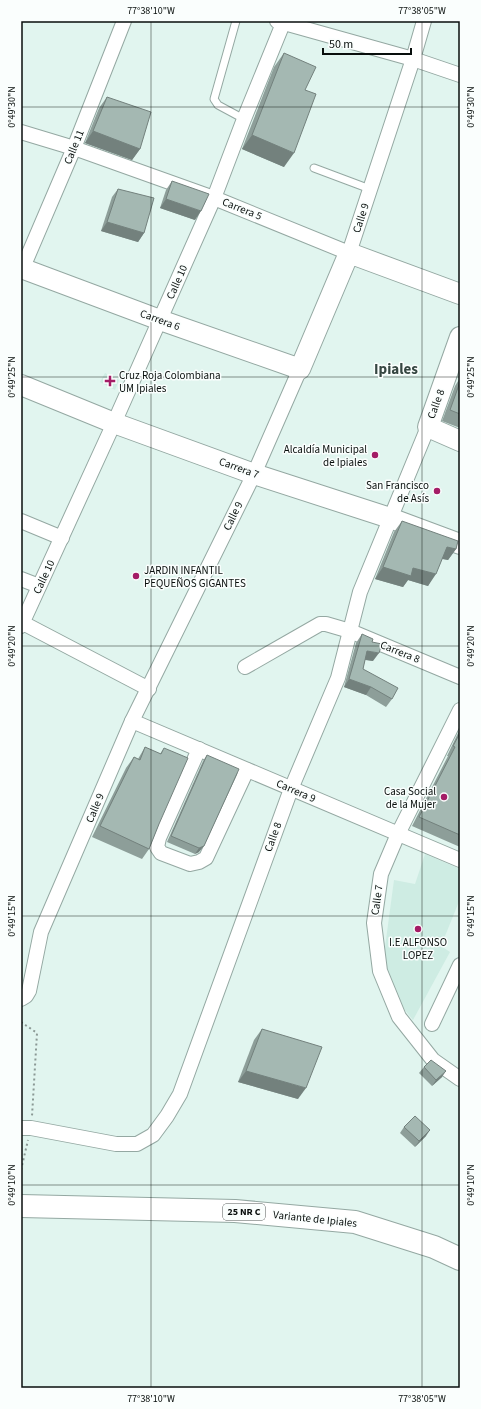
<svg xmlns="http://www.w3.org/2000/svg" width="481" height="1409" viewBox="0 0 481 1409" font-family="'Source Sans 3',sans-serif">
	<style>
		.built { fill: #ceece3 }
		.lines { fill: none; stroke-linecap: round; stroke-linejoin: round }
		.lane-casing { stroke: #94a8a2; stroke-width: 9 }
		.street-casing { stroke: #94a8a2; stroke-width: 16 }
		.secondary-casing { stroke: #94a8a2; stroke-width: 22 }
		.highway-casing { stroke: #94a8a2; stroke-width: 24 }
		.path { stroke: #8a9894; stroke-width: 2; stroke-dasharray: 2 3; stroke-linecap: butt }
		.lane { stroke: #fff; stroke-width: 7 }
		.street { stroke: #fff; stroke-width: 14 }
		.secondary { stroke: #fff; stroke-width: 20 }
		.highway { stroke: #fff; stroke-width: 22 }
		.wall { fill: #8d9e99 }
		.shaded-wall { fill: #73817d }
		.building { fill: #a4b8b2; stroke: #73817d }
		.ticks { fill: none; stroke: #080e0c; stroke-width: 1; stroke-opacity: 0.45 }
		.poi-dot { fill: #a41c66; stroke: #fafefd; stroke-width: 1.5 }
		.labels { text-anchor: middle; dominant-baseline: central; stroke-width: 3; stroke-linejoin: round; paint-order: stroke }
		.shield { fill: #fafefd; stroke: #515654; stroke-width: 1 }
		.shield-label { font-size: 10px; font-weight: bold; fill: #080e0c }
		.street-label { font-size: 11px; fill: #080e0c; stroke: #fafefd }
		.poi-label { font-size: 11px; fill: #080e0c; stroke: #fafefd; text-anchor: end }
		.district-label { font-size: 15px; font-weight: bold; fill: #364742; stroke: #fafefd }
		.neatline { fill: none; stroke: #080e0c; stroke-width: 1.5 }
		.ticks-label { font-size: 10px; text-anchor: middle; fill: #080e0c }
	</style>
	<rect width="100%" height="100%" fill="#e1f5ef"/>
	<g class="built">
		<polygon points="105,373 119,380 115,390 100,382"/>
		<polygon points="425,854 460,869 460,899 441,946 450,952 413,1020 404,1009 383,962 394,880 415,884"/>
	</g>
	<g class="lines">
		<g class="lane-casing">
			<g id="lane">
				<polyline points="236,21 214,99 218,105 244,119"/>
				<polyline points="314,168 370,189"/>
			</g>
		</g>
		<g class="street-casing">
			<g id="street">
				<polyline points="277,21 413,59 460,75"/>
				<polyline points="21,132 74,148 214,198 349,253 413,59 424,21"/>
				<polyline points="21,272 74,148 124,21"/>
				<polyline points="21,521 62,538"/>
				<polyline points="21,579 39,586"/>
				<polyline points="21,622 149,689"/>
				<polyline points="21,626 114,423 214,198 244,119 284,21"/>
				<polyline points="245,667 320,624 326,624 350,631 460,677"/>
				<polyline points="460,710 398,834 381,874 374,923 380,971 399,1017 433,1060 460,1079"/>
				<polyline points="132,721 460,860"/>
				<polyline points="199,749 159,838 157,847 161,853 190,864 199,862 206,858 247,770"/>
				<polyline points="21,999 26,996 29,991 41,932 132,721 254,474 300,369"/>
				<polyline points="432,1024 460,965"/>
				<polyline points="21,1128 31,1128 116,1144 137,1144 153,1135 167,1116 180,1094 291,789 338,678 360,592 428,427"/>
			</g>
		</g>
		<g class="secondary-casing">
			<g id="secondary">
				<polyline points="21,268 160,320 300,369 349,253 460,294"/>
				<polyline points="460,337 428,427 460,441"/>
				<polyline points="21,385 114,423 254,474 390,518 460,544"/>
			</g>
		</g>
		<g class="highway-casing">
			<polyline id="highway" points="21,1206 235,1211 355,1222 434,1247 460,1259"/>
		</g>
		<g class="path">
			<polyline points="21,1022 37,1033 32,1116"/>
			<polyline points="21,1170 28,1140"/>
		</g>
		<use href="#lane" class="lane"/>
		<use href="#street" class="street"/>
		<use href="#secondary" class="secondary"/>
		<use href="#highway" class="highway"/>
	</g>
	<g class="wall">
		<polygon points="284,53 305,90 284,167 242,149 274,67"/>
		<polygon points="107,97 140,149 132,160 85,143 99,108"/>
		<polygon points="172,181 195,220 160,208 166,190"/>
		<polygon points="118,189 144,233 138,242 101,231 112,197"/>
		<polygon points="460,378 460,428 442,421 455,386"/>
		<polygon points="402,521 456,549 448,560 442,559 428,586 408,580 403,587 375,579 394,532"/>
		<polygon points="362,634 373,661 365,660 363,669 392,699 386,707 366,695 344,687 356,643"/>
		<polygon points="460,729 460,847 412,826 448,756 447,756"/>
		<polygon points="145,747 160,754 164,748 159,824 149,849 142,859 92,837 126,768 134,757 138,759"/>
		<polygon points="207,755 199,852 195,854 167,842 203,761"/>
		<polygon points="262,1029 298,1099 238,1082 254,1040"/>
		<polygon points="424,1067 442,1077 432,1086 419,1073"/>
		<polygon points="404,1127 426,1136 415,1147 400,1133"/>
	</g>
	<g class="shaded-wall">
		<polygon points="93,131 140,149 132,160 85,143"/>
		<polygon points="252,135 294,153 284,167 242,149"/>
		<polygon points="166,199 201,211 195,220 160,208"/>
		<polygon points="107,222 144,233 138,242 101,231"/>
		<polygon points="447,547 456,549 448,560 439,558"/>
		<polygon points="383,567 413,568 436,574 428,586 408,580 403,587 375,579"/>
		<polygon points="367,651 379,653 373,661 361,659"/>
		<polygon points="349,679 371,687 366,695 344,687"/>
		<polygon points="204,846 199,852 195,854 199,848"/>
		<polygon points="246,1071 306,1088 298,1099 238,1082"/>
		<polygon points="446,1071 442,1077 432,1086 436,1080"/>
		<polygon points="430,1130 426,1136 415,1147 419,1141"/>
	</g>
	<g class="building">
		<polygon points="284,53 316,67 305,90 316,94 294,153 252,135"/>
		<polygon points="107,97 151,112 140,149 93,131"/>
		<polygon points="172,181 209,194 201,211 166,199"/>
		<polygon points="118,189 154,198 144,233 107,222"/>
		<polygon points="460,382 460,414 450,410"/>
		<polygon points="402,521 458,541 456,549 447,547 436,574 413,568 411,576 383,567"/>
		<polygon points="362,634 373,639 372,642 382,644 379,653 367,651 363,669 398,688 392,699 371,687 349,679"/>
		<polygon points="460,733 460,835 419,817 455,747 453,746"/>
		<polygon points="145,747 161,754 164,748 188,758 159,824 149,849 100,826 134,757 140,760"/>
		<polygon points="207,755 239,769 204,846 199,848 171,836"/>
		<polygon points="262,1029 322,1047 306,1088 246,1071"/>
		<polygon points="431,1060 446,1071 436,1080 424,1067"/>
		<polygon points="415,1116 430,1130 419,1141 404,1127"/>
	</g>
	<path class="ticks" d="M151,21V1388M422,21V1388M21,107H460M21,377H460M21,646H460M21,916H460M21,1185H460"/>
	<g class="poi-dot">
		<path d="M108 375h4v4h4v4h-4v4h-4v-4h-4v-4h4z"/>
		<circle cx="375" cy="455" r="4"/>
		<circle cx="437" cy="491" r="4"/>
		<circle cx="136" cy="576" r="4"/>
		<circle cx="444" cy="797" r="4"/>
		<circle cx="418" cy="929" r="4"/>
	</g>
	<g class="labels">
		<rect class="shield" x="223" y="1204" width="42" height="16" rx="3"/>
		<g class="shield-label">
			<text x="244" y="1212">25 NR C</text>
		</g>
		<g class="street-label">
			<text transform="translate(74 147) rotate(-68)">Calle 11</text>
			<text transform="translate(242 209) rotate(22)">Carrera 5</text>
			<text transform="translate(361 218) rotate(-72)">Calle 9</text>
			<text transform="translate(177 282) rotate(-66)">Calle 10</text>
			<text transform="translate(160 320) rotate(20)">Carrera 6</text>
			<text transform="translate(436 404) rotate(-70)">Calle 8</text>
			<text transform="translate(239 468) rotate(20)">Carrera 7</text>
			<text transform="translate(233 516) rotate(-64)">Calle 9</text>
			<text transform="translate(44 577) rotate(-65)">Calle 10</text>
			<text transform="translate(400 652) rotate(22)">Carrera 8</text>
			<text transform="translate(296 791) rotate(23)">Carrera 9</text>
			<text transform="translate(95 808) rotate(-67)">Calle 9</text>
			<text transform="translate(273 837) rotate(-70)">Calle 8</text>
			<text transform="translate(377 900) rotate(-82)">Calle 7</text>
			<text transform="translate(315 1219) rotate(6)">Variante de Ipiales</text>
		</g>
		<g class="poi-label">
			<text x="119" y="375" text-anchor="start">Cruz Roja Colombiana<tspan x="119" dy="13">UM Ipiales</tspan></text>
			<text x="367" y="449">Alcaldía Municipal<tspan x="367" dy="13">de Ipiales</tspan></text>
			<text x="429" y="485">San Francisco<tspan x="429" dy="13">de Asís</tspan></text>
			<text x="144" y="570" text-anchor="start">JARDIN INFANTIL<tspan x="144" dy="13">PEQUEÑOS GIGANTES</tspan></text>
			<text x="436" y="791">Casa Social<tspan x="436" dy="13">de la Mujer</tspan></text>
			<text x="418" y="942" text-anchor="middle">I.E ALFONSO<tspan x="418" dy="13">LOPEZ</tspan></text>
		</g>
		<g class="district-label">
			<text x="396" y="369">Ipiales</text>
		</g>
	</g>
	<rect width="481" height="1409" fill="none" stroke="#fafefd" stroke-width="44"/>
	<path d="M323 48v6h88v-6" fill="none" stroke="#080e0c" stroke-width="2"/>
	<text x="329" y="48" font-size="12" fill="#080e0c" stroke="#fafefd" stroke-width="3" paint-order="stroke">50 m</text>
	<rect x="22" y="22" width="437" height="1365" class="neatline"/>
	<g class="ticks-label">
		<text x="151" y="14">77°38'10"W</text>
		<text x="422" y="14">77°38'05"W</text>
		<text transform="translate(11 107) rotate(-90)" y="4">0°49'30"N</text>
		<text transform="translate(470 107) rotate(-90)" y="4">0°49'30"N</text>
		<text transform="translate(11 377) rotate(-90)" y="4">0°49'25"N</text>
		<text transform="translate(470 377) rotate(-90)" y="4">0°49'25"N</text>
		<text transform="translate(11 646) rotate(-90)" y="4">0°49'20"N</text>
		<text transform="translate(470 646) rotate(-90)" y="4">0°49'20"N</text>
		<text transform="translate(11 916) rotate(-90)" y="4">0°49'15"N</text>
		<text transform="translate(470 916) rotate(-90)" y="4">0°49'15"N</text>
		<text transform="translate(11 1185) rotate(-90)" y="4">0°49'10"N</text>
		<text transform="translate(470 1185) rotate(-90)" y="4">0°49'10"N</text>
		<text x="151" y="1402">77°38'10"W</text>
		<text x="422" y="1402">77°38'05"W</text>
	</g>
</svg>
